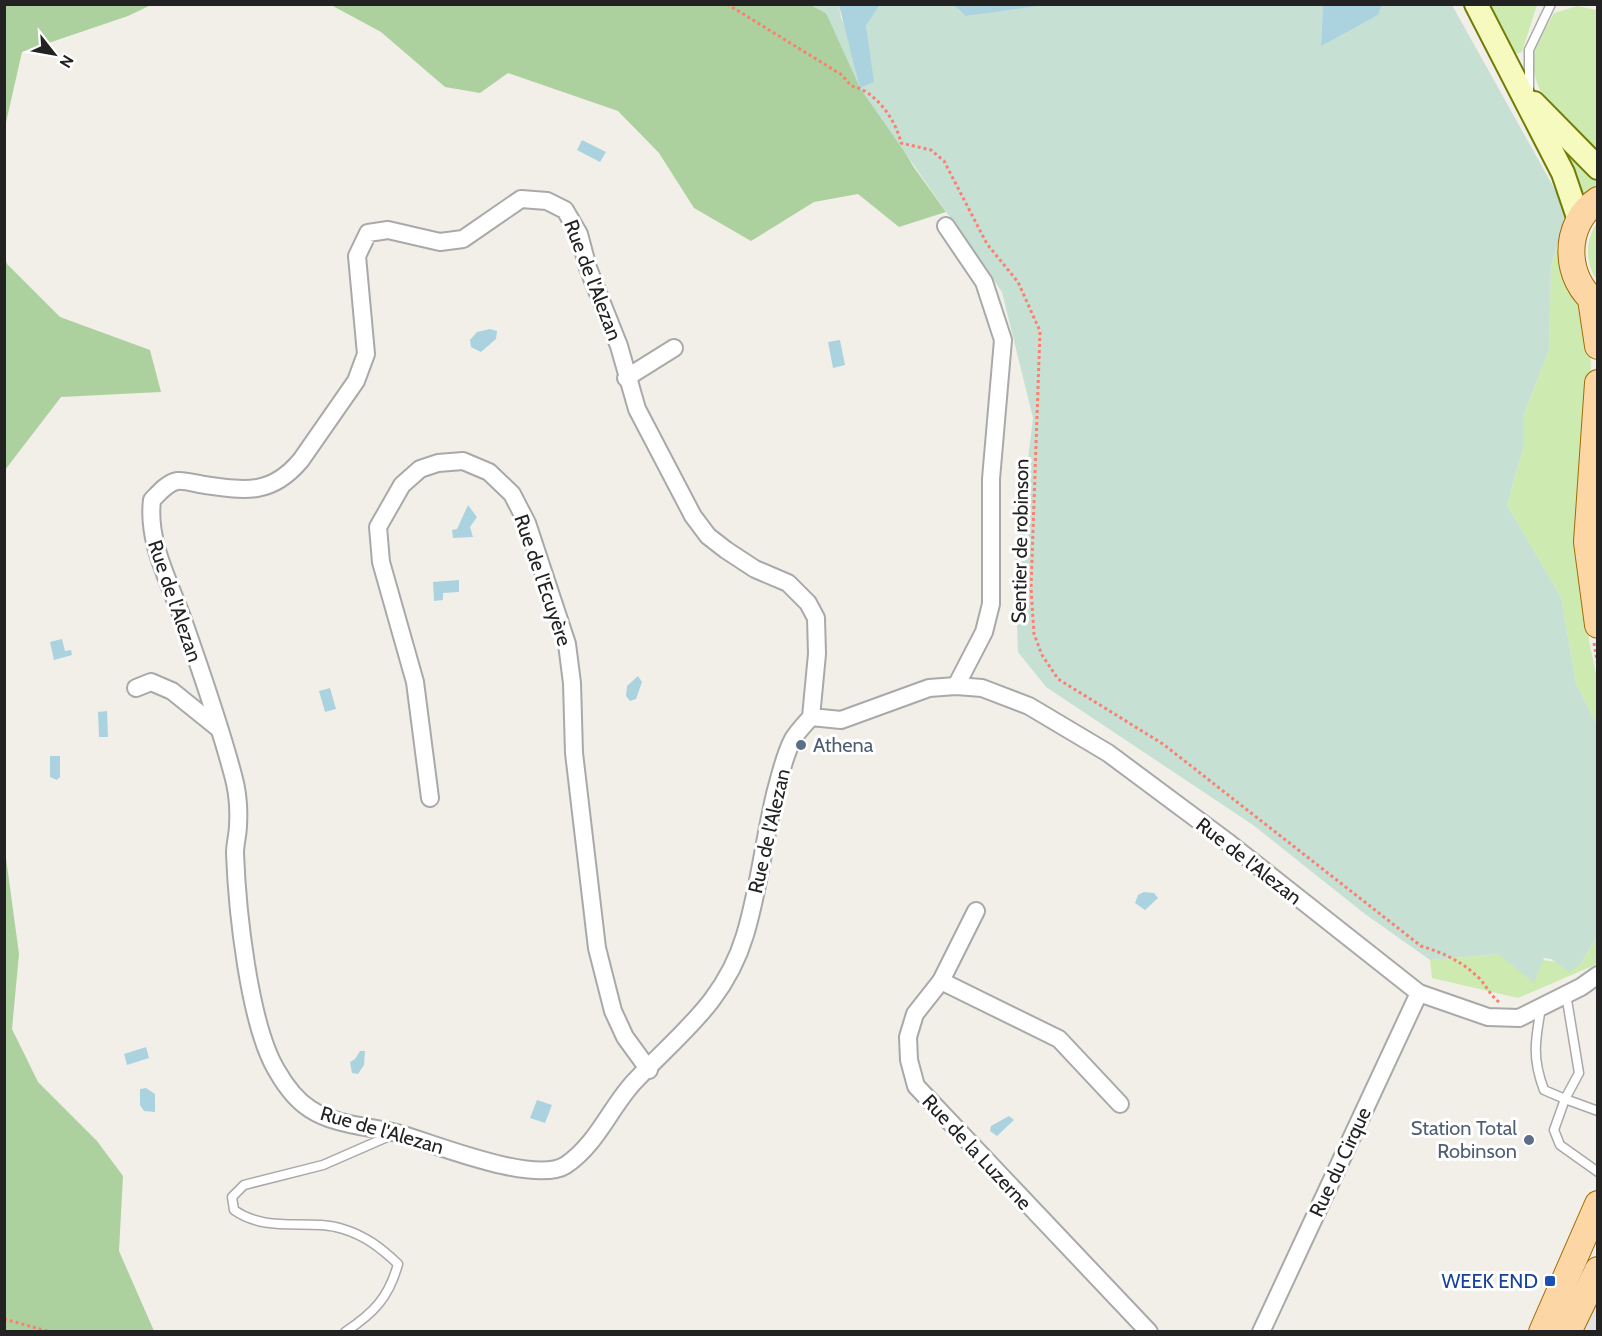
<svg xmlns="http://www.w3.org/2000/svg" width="1602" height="1336" viewBox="0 0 1602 1336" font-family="Cabin,sans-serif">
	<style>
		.grass { fill: #cdebb0 }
		.forest { fill: #add19e }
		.wetland { fill: #c6e0d4 }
		.parking { fill: #e2e2e2 }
		.water { fill: #aad3df }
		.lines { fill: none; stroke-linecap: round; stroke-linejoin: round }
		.lane-casing { stroke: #a9a9a9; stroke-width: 11 }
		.street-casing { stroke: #a9a9a9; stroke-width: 20 }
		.secondary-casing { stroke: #707d05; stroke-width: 26 }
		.primary-casing { stroke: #a06b00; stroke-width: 28 }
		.path { stroke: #fa8072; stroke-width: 3; stroke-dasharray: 3 3; stroke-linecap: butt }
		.lane { stroke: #fff; stroke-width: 8 }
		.street { stroke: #fff; stroke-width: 16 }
		.secondary { stroke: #f7fabf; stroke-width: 22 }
		.primary { stroke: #fcd6a4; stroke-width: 26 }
		.service-dot { fill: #5c6f8a; stroke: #fff; stroke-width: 2 }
		.transit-dot { fill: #1a4fb4; stroke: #fff; stroke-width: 2 }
		.labels { text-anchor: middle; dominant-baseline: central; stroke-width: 6; stroke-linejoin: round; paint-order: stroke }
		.street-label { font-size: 20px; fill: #222; stroke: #fff }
		.service-label { font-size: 20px; fill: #4e5e75; stroke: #fff; text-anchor: start }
		.transit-label { font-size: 20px; fill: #164399; stroke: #fff; text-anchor: end }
	</style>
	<rect width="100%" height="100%" fill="#f2efe9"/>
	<g class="grass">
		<polygon points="1483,5 1537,5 1522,52 1513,55"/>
		<path d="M1577,6L1597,10V152C1569,131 1528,94 1534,55C1536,42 1548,25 1554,13Z"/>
		<polygon points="1567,149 1597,179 1597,193 1586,201 1562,153"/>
		<path d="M1597,223V280C1585,264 1585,239 1597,223Z"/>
		<polygon points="1561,237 1590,333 1591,376 1580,502 1589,641 1597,678 1597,725 1576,683 1561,597 1507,505 1523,449 1523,417 1549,349 1551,266"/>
		<polygon points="1597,936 1597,964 1518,998 1432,978 1430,960 1499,954 1580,965"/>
	</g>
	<g class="forest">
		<polygon points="5,4 151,4 151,5 128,16 22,52 5,127"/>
		<polygon points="331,5 811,5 826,13 913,166 946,212 899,227 858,194 814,202 751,241 694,208 659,153 618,111 508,73 480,93 445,87 381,32"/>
		<polygon points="4,254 7,264 60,317 150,350 161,392 61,397 5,470"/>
		<polygon points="4,843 19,954 12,1029 38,1082 97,1141 123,1176 119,1251 154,1331 5,1331"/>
	</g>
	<polygon class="wetland" points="1044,4 1323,5 1321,45 1378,15 1382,5 1452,5 1568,213 1551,266 1549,349 1523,417 1523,449 1507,505 1561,597 1576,683 1597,725 1597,936 1580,965 1569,972 1551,959 1544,958 1534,983 1498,954 1430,960 1365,914 1253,825 1046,687 1018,652 1015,564 1033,418 1002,292 860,88 826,13 811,5 839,5 841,18 873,82 866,24 880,5 954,5 967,16"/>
	<polygon class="parking" points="1597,1296 1597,1331 1580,1331"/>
	<g class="water">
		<polygon points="839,5 880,5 866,25 874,82 860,88"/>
		<polygon points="954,5 1044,5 966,16"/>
		<polygon points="1323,5 1323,4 1382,5 1378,15 1321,46"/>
		<polygon points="582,140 606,152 600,162 577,150"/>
		<polygon points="490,329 497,331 496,339 481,352 471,347 470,340 477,332"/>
		<polygon points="840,340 845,365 833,368 828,342"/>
		<polygon points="468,505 477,517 470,527 473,537 453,538 452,530 457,529"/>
		<polygon points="459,580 459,592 443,593 443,600 434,601 433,582"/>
		<polygon points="62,639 65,651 71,650 72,655 54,660 50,642"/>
		<polygon points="638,676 642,682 636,699 630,701 626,696 627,686"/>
		<polygon points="330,688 336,709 325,712 319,691"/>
		<polygon points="107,711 108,737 99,737 98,712"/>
		<polygon points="50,756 60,756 60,777 57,780 50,777"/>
		<polygon points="1144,892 1154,893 1158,898 1145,910 1135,903 1138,895"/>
		<polygon points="146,1047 149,1058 127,1065 124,1054"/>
		<polygon points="360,1051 365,1051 364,1065 358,1074 352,1073 350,1062 355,1059"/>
		<polygon points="146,1088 155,1094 155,1112 144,1111 140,1105 140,1089"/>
		<polygon points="537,1100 552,1105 545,1123 530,1118"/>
		<polygon points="1009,1116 1014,1120 997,1136 990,1131 991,1126"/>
	</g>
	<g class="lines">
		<g class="lane-casing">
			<g id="lane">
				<polyline points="1529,91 1529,50 1551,4"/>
				<path d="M1541,1008C1535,1041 1532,1058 1544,1090L1565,1099L1579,1073L1566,994"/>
				<polyline points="1598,1111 1565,1099 1554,1130 1560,1145 1598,1172"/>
				<path d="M345,1332C374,1313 389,1297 398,1264C381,1248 366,1236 343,1229C308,1218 268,1234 234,1210L232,1197L244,1185L323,1165L394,1134"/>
			</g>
		</g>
		<g class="street-casing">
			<g id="street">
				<polyline points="946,226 984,282 1003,340 991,479 991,604 984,632 956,686"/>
				<polyline points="626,378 674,348"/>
				<polyline points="136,688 151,682 172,691 218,728"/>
				<path d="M811,717L817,654L816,618L808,603L788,583L755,569L726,550L708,536L693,516L637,409L619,346L588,268L579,234L565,210L547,201L521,199L463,239L440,242L388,230L368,233L357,256L366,354L356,381L301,460C272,495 246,491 205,485C197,484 185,480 177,481C167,483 159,493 152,500C147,541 168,579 182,617C200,668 219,722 233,775C237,789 239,809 238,825C238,834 235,844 235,853C237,909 249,1025 277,1071C285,1085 296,1100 310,1109C336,1126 370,1126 400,1134C435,1144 535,1185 566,1165C597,1144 610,1108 634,1082C680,1033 725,1002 745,935C759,889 764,840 775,794C780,776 784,756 793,739C798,731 805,724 811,717L841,720L929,688L956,686L982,688L1029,706L1108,753L1229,843L1419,993L1488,1017L1519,1018L1581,987L1598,975"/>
				<polyline points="430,798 415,682 381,562 378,527 402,485 420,469 438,463 463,461 489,472 512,494 527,523 567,644 572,683 574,753 597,948 613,1011 625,1037 649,1070"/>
				<polyline points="976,911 941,981 915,1014 908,1037 909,1060 916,1086 1149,1332"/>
				<polyline points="941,981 1059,1039 1120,1104"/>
				<polyline points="1261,1332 1419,993"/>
			</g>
		</g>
		<g class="secondary-casing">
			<g id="secondary">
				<polyline points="1476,4 1563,173 1579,220"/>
				<polyline points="1534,103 1598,168"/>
			</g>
		</g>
		<g class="primary-casing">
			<g id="primary">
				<path d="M1598,200C1562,224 1563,280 1598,304"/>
				<polyline points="1591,299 1598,346"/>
				<polyline points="1598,383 1587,542 1598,625"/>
				<polyline points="1542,1332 1598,1204"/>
				<polyline points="1568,1332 1598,1270"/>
			</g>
		</g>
		<g class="path">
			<path d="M727,4L842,75L851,86C875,90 896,120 901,143L931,150L944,161L987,244L1018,282L1040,331L1031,588L1034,634L1042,655L1058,679L1163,744L1421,946C1444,953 1463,962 1480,979C1487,987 1490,995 1499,1002"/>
			<polyline points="1594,643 1598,666"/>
			<polyline points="4,1319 51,1332"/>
		</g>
		<use href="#lane" class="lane"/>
		<use href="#street" class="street"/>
		<use href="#secondary" class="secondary"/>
		<use href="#primary" class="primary"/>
	</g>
	<g class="service-dot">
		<circle cx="801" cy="745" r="6"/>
		<circle cx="1529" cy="1140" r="6"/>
	</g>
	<rect class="transit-dot" x="1544" y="1275" width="12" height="12" rx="3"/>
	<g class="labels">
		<g class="street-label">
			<text transform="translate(593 280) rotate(69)">Rue de l'Alezan</text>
			<text transform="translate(1020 541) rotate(-89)">Sentier de robinson</text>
			<text transform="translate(543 580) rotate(71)">Rue de l'Ecuyère</text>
			<text transform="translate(175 601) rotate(71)">Rue de l'Alezan</text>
			<text transform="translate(769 831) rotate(-77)">Rue de l'Alezan</text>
			<text transform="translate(1249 861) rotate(38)">Rue de l'Alezan</text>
			<text transform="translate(382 1130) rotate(16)">Rue de l'Alezan</text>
			<text transform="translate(977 1152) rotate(47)">Rue de la Luzerne</text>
			<text transform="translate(1340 1162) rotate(-65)">Rue du Cirque</text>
		</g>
		<g class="service-label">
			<text x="813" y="745">Athena</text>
			<text x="1517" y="1128" text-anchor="end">Station Total<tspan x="1517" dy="23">Robinson</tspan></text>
		</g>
		<g class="transit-label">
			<text x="1538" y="1281">WEEK END</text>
		</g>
	</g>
	<rect width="1602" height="1336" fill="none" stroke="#222222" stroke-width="12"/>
	<g transform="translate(54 54) rotate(121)" stroke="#ffffff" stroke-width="4.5" paint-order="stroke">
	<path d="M0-4.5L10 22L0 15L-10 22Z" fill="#222222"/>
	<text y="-9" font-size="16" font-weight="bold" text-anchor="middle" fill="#222222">N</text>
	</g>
</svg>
